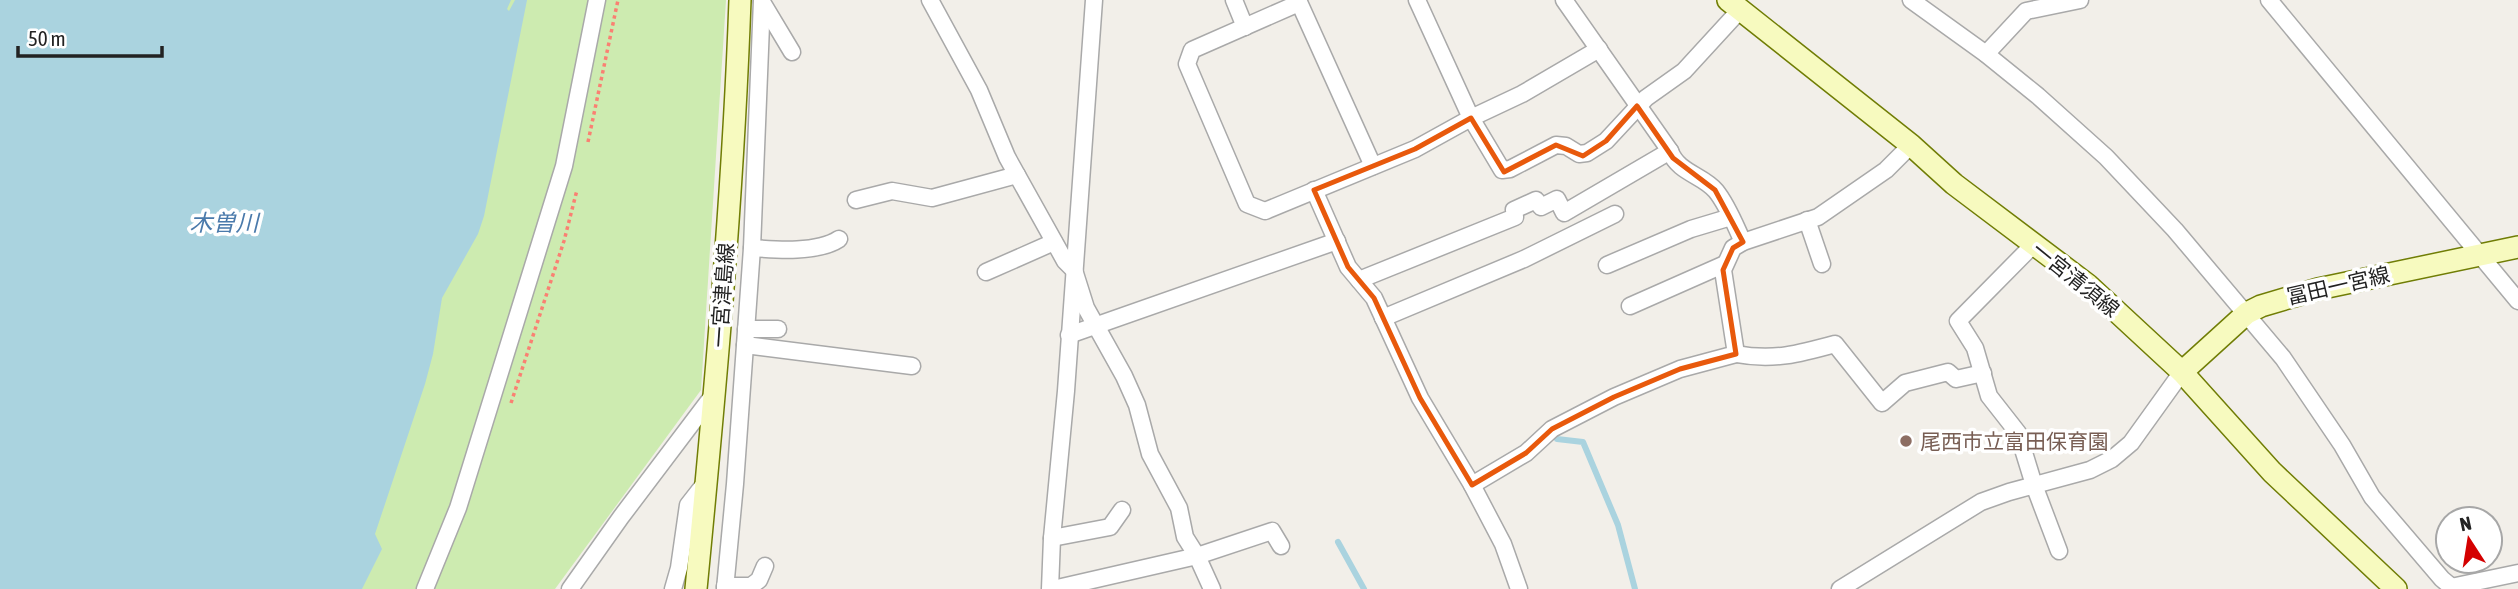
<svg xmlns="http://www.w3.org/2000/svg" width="2518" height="589" viewBox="0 0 2518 589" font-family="'Asap Condensed','Noto Sans JP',sans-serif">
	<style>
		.grass { fill: #cdebb0 }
		.water { fill: #aad3df }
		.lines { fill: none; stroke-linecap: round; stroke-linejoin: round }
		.stream { stroke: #aad3df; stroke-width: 6 }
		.street-casing { stroke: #a9a9a9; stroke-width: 19 }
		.secondary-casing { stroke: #707d05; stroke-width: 24 }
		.path { stroke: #fa8072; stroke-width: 3.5; stroke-dasharray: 3.5 3.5; stroke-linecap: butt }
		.street { stroke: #fff; stroke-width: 16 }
		.secondary { stroke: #f7fabf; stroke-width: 21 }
		.marked { fill: none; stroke: #e8590c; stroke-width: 5; stroke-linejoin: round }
		.education-dot { fill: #8d6e63; stroke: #fff; stroke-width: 2.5 }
		.labels { text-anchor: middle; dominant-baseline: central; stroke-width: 7; stroke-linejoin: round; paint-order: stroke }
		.street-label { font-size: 21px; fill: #222; stroke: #fff }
		.education-label { font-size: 21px; fill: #785e54; stroke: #fff; text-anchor: start }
		.water-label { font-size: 23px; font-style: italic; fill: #4a7aab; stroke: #fff }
	</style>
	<rect width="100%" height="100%" fill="#f2efe9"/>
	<polygon class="grass" points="484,0 726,0 701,390 555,589 355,589"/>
	<polygon class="water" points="0,0 511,0 507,9 509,11 515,0 527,0 484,216 478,234 442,298 433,354 425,384 375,534 382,549 362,589 0,589"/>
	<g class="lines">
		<g class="stream">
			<polyline points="1557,439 1583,442 1618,525 1635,589"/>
			<polyline points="1338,542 1364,589"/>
		</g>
		<g class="street-casing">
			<g id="street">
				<polyline points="930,0 979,90 1007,157 1065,261 1074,270 1086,308 1124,376 1137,405 1150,454 1179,508 1185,537 1197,556 1212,589"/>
				<polyline points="1234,0 1245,27"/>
				<polyline points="1298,0 1373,166"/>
				<polyline points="1417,0 1471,118 1502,170 1510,169 1556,145 1566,146 1579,154 1587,153 1606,141 1646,98 1684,71 1740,10"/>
				<path d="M1564,0L1670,151C1678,173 1703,175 1716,191C1728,206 1735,225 1743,242"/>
				<polyline points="1911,0 1986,54 2038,96 2106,157 2175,230 2283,358 2342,445 2372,497 2442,579 2454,589"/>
				<polyline points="2269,0 2518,301"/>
				<polyline points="762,2 792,52"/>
				<polyline points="1299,3 1192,50 1187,64 1247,204 1265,211 1415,149 1471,118 1522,94 1599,49"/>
				<polyline points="1986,54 2026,11 2080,0"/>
				<polyline points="1314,190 1348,267 1374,298 1420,398 1472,485 1503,544 1519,589"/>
				<polyline points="856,200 892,191 932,198 1017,175"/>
				<polyline points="1807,220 1822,264"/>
				<polyline points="2034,244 1958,321 1975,348 1989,396 2018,433 2034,485 2059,551"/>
				<path d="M752,248C777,250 818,253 839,239"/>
				<polyline points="1607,265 1691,229 1731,217"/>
				<polyline points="986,272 1054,242"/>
				<polyline points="1359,280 1515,217 1514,210 1536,200 1541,207 1557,199 1564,213 1670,151"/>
				<polyline points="1630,306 1725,264"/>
				<polyline points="1383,318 1524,259 1615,214"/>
				<polyline points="746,329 778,329"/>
				<polyline points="1069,335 1337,241"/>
				<polyline points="745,345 912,366"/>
				<path d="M1736,354C1773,361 1799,354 1835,344L1882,403L1905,383L1948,372L1956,379L1983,373"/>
				<polyline points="1472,485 1526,453 1552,429 1614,397 1680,369 1736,354 1723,270 1733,248 1743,242 1818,217 1886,170 1911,145"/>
				<polyline points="1052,538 1110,527 1122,510"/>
				<polyline points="725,586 751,586 759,580 765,566"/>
				<polyline points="2451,587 2518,573"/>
				<polyline points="425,589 458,508 564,166 597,0"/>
				<polyline points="570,589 621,517 714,394"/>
				<polyline points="673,589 679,568 688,505 706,482"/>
				<polyline points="725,589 735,484 752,248 762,0"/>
				<polyline points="1050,589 1052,538 1066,391 1094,0"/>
				<polyline points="1053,589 1197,556 1272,531 1281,546"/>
				<polyline points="1840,589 1981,502 2009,492 2090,470 2112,459 2131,443 2182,372"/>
			</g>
		</g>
		<g class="secondary-casing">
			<g id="secondary">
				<polyline points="1728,0 1911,145 1954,184 2088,285 2182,372 2272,472 2396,589"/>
				<polyline points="2182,372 2247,313 2261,306 2318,289 2518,247"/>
				<path d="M696,589C715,393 733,197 740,0"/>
			</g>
		</g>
		<g class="path">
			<polyline points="588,142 618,0"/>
			<polyline points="511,403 564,241 577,190"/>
		</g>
		<use href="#street" class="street"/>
		<use href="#secondary" class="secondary"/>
	</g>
	<path class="marked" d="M1637,106L1673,158L1715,190L1743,242L1733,248L1723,270L1736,354L1680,369L1614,397L1552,429L1526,453L1472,485L1420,398L1374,298L1348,267L1314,190L1415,149L1471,118L1504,172L1556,145L1583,156L1606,141Z"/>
	<circle class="education-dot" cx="1906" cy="441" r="7"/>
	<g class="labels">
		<g class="street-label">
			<text transform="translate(2076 279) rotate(39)">一宮清須線</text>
			<text transform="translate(2338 285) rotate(-13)">冨田一宮線</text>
			<text transform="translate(722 295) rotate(-86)">一宮津島線</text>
		</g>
		<g class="education-label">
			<text x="1920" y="441">尾西市立富田保育園</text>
		</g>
		<g class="water-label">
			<text x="224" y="223">木曽川</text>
		</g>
	</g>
	<g transform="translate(2469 540) rotate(348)"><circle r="33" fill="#ffffff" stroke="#a7a7a7" stroke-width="2"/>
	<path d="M0-5L12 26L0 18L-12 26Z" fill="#d40000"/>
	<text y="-10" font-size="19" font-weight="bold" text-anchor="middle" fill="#222222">N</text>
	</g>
	<path d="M18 46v10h144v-10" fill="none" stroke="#222222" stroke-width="3.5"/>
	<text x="28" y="46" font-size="21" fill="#222222" stroke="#ffffff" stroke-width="5" paint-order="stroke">50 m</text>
</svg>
